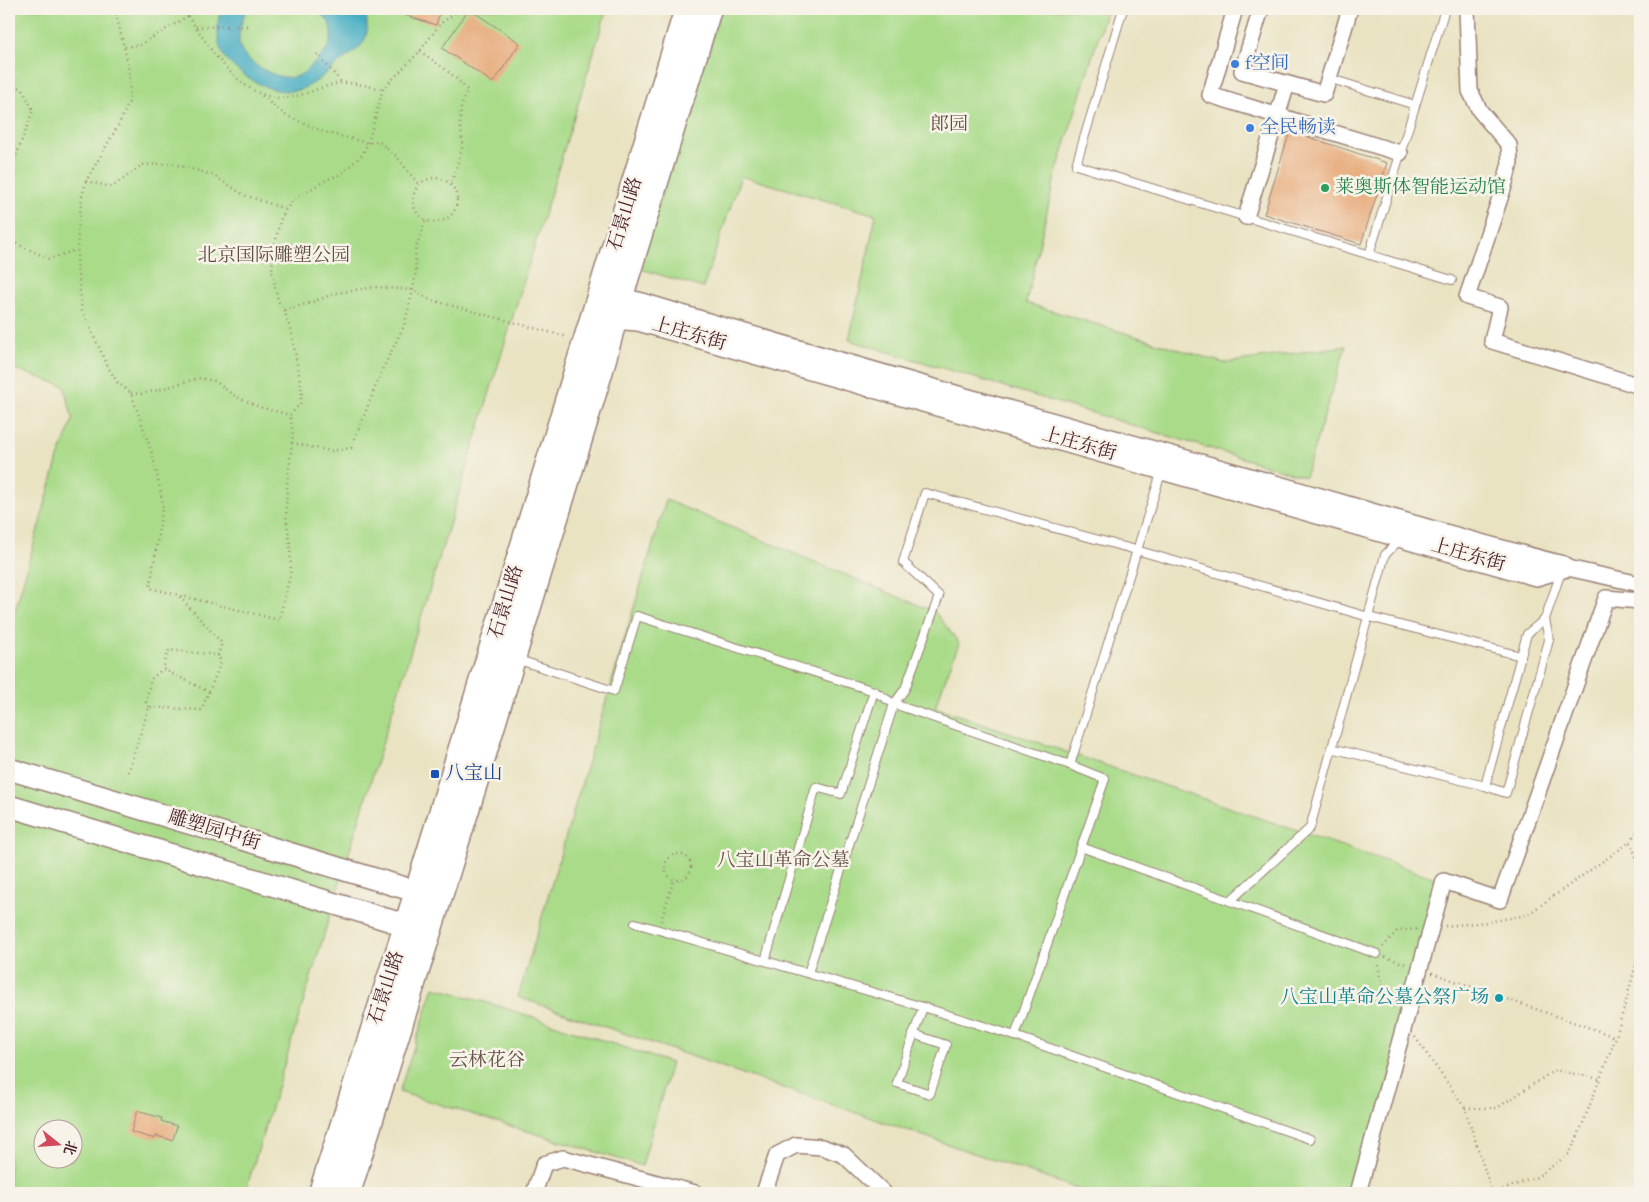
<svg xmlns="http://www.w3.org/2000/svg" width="1649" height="1202" viewBox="0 0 1649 1202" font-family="'Sorts Mill Goudy','Noto Serif SC',serif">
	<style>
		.green { fill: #a9db89; stroke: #7a7d5a; fill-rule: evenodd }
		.water { fill: #44adc3; stroke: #476677 }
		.building { fill: #e7a978 }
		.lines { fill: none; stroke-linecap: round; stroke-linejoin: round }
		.lane-casing { stroke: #9a8176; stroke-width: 10 }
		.street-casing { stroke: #9a8176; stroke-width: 18 }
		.secondary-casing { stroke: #9a8176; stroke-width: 24 }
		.highway-casing { stroke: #9a8176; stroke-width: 29 }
		.path { stroke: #9a8176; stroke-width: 2.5; stroke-dasharray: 1 4; stroke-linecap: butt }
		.lane { stroke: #fff; stroke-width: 8 }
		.street { stroke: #fff; stroke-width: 15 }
		.secondary { stroke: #fff; stroke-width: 21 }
		.highway { stroke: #fff; stroke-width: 26 }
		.shop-dot { fill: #3f7fe0; stroke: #f7f3e8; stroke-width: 2 }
		.leisure-dot { fill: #2e9e5b; stroke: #f7f3e8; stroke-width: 2 }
		.transit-dot { fill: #1a4fb4; stroke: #f7f3e8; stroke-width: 2 }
		.culture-dot { fill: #0f9aa8; stroke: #f7f3e8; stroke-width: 2 }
		.labels { text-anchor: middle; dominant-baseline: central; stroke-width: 5; stroke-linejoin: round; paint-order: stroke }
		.shop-label { font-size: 19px; fill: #366cbe; stroke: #f7f3e8; text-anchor: start }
		.park-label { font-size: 19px; fill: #624e42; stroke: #f7f3e8 }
		.leisure-label { font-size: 19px; fill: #27864d; stroke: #f7f3e8; text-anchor: start }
		.street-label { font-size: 19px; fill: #4a1f2b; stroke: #f7f3e8 }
		.transit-label { font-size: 19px; fill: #164399; stroke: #f7f3e8; text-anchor: start }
		.culture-label { font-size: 19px; fill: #0d838f; stroke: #f7f3e8; text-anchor: end }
	</style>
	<rect width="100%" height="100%" fill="#f7f3e8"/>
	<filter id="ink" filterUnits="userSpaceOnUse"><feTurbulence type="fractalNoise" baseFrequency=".02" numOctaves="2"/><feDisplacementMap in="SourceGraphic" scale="10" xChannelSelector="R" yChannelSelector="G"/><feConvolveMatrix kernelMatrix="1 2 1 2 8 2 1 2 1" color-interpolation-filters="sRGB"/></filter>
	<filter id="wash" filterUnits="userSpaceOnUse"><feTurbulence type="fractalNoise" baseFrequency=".0096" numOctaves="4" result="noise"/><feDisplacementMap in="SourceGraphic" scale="20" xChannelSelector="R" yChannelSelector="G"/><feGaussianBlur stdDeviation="1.12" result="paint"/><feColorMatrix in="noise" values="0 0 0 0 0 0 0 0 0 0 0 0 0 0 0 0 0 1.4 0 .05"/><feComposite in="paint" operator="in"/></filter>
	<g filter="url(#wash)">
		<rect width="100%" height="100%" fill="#e9e3c2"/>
		<g class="green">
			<path d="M9,9H607L245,1193H9V632L58,458L73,419L64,386L9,367ZM42,1130H72V1160H42Z"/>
			<polygon points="723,9 1107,9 1055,177 1026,303 1224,363 1346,346 1305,477 849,340 876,215 741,176 703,288 638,268 720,11"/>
			<polygon points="666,500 935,612 959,643 935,707 1444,881 1358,1193 1090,1193 518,997"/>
			<polygon points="434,987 505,1008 671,1063 642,1166 399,1092"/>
		</g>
		<path class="water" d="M221,9H246C243,19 238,32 239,43C242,62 277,81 295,77C301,76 306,70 311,66C326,53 337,41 328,20L314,9H366C366,18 369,31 365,39C361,49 348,56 340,62C328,71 316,84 302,89C277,97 244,80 227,60C216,47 216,25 221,9Z"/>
		<g id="blocks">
			<g class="building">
				<polygon points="392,9 441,9 436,25 391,11"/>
				<polygon points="469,9 520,43 493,83 442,48"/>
				<polygon points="1290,131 1387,163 1361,244 1264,214"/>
				<polygon points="137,1111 162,1118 161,1121 177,1126 173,1139 172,1140 156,1136 155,1139 131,1132"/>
			</g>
		</g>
	</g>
	<g filter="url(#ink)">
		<use href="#blocks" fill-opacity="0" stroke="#9a8176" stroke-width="1"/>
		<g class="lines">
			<g class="lane-casing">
				<g id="lane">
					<polyline points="1123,9 1076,165 1452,280"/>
					<polyline points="1328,78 1415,105"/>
					<polyline points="1369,255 1445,9"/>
					<polyline points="1545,619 1527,634 1485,786 1506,793 1549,640 1545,619 1561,572"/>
					<polyline points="516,659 614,691 637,616 874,691"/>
					<polyline points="1331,748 1485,786"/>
					<polyline points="1070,765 894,704 905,689 939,596 903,562 925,493 1136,550 1369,617 1521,656"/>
					<polyline points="1081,847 1377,954"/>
					<polyline points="1230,901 1310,828 1385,555 1399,540"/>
					<polyline points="635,923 923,1007 1015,1036 1310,1139"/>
					<polyline points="765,961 816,787 841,794 874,691 894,704 808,973"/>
					<polyline points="913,1034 946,1045 930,1094 897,1083 923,1007"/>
					<polyline points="1015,1036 1105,779 1070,765 1162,470"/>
				</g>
			</g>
			<g class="street-casing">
				<g id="street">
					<polyline points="1235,9 1210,95 1400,153"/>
					<polyline points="1261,9 1242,71 1324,94 1350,9"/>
					<polyline points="1467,9 1470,91 1480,111 1509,145 1510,163 1504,186 1467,297 1500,307 1492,341 1640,386"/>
					<polyline points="1246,217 1287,84"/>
					<polyline points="1563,567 1640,584"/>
					<polyline points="534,1193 544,1164 563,1158 695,1193"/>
					<polyline points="764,1193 777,1155 796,1145 822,1147 844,1155 884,1193"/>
					<polyline points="1358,1193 1444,881 1500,900 1606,598 1640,601"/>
				</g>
			</g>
			<g class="secondary-casing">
				<g id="secondary">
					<path d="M599,315L613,318L638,320L1536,575L1563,567C1455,540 1350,507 1243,477C1042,421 841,365 642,304L604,295"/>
					<polyline points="9,769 418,892"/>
					<polyline points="9,806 392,921 406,928"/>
				</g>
			</g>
			<g class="highway-casing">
				<g id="highway">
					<polyline points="322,1193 418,892 688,9"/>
					<polyline points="347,1193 475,780 599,373 619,299 708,9"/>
				</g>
			</g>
			<g class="path">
				<polyline points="115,9 128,64 130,81 129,102 119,124 86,181 82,196 78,231 77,264 82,311 109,369 118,383 131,393 153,456 163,503 150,588 279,620 291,571 290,544 286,516 287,485 293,432 290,415"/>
				<polyline points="9,12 15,9"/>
				<path d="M188,16C210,48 241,101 286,98C305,96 323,85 341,83C354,82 370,87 383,89"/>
				<polyline points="196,27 248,26"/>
				<polyline points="125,47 140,45 188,16 197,9"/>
				<path d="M420,51C436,63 454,74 467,90L461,107L460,124L463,145L451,185"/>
				<polyline points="317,54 342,83"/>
				<polyline points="9,86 22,88 33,110 15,159 9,182"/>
				<polyline points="262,96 285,115 324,132 368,143 378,141 396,156 419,185"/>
				<circle cx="435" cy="200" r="22"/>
				<polyline points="86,181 112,187 142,165 171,163 213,175 244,195 286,209"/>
				<polyline points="9,232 11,241 49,259 76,250"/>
				<polyline points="284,310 310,303 336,293 375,287 413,290 428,299 567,337"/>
				<polyline points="131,393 141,394 158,390 198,378 215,381 233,395 259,407 290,415"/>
				<polyline points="290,415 300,404 302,392 292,335 284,310 278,301 272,271 273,253 280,221 286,209 294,199 328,179 340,175 362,155 368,143 383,89 420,51 441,23 461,9"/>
				<polyline points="292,443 331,451 351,448 383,368 404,326 413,290 416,271 415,251 426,220"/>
				<polyline points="209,692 221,662 218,655"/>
				<polyline points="149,707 146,702 151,679 163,669"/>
				<polyline points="128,772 149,707 201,710 209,692 163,669 169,650 218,655 222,643 179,596"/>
				<polyline points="1630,842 1640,866"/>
				<circle cx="678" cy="867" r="13"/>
				<polyline points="661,921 674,879"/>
				<polyline points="1445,926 1488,922 1527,915 1630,842 1640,828"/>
				<polyline points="1383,947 1397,931 1417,929"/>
				<polyline points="1385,957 1406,964"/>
				<polyline points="1378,965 1381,983 1395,1007"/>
				<polyline points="1432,973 1616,1037"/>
				<polyline points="1415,1037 1465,1108 1492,1193"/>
				<polyline points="1465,1108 1497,1108 1555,1070 1600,1079"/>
				<polyline points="1493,1193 1537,1177 1569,1154 1578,1136 1616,1037 1640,950"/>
			</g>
			<use href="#lane" class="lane"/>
			<use href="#street" class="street"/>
			<use href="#secondary" class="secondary"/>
			<use href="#highway" class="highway"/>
		</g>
	</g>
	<g class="shop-dot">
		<circle cx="1235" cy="64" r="5"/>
		<circle cx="1250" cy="128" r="5"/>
	</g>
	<circle class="leisure-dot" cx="1325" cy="188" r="5"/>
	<rect class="transit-dot" x="430" y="769" width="10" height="10" rx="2.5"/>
	<circle class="culture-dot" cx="1499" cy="998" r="5"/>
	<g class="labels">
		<g class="shop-label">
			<text x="1245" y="64">f空间</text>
			<text x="1260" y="128">全民畅读</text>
		</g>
		<g class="park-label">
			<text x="949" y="125">郎园</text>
			<text x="274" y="256">北京国际雕塑公园</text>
			<text x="783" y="861">八宝山革命公墓</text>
			<text x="487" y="1061">云林花谷</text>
		</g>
		<g class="leisure-label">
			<text x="1335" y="188">莱奥斯体智能运动馆</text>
		</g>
		<g class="street-label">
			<text transform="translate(626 214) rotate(-73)">石景山路</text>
			<text transform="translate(689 335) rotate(16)">上庄东街</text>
			<text transform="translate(1079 445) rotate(16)">上庄东街</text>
			<text transform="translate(1468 556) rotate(16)">上庄东街</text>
			<text transform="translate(507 602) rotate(-73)">石景山路</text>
			<text transform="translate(214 831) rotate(17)">雕塑园中街</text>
			<text transform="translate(387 988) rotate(-72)">石景山路</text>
		</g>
		<g class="transit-label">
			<text x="445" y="774">八宝山</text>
		</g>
		<g class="culture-label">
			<text x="1489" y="998">八宝山革命公墓公祭广场</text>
		</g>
	</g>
	<rect width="1649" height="1202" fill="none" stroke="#f7f3e8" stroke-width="30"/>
	<g transform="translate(58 1144) rotate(107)"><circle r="24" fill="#f7f3e8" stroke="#b29e9c"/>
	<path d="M0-4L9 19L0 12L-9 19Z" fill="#d1495b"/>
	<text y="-8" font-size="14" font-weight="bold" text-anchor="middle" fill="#4a1f2b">北</text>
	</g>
</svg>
